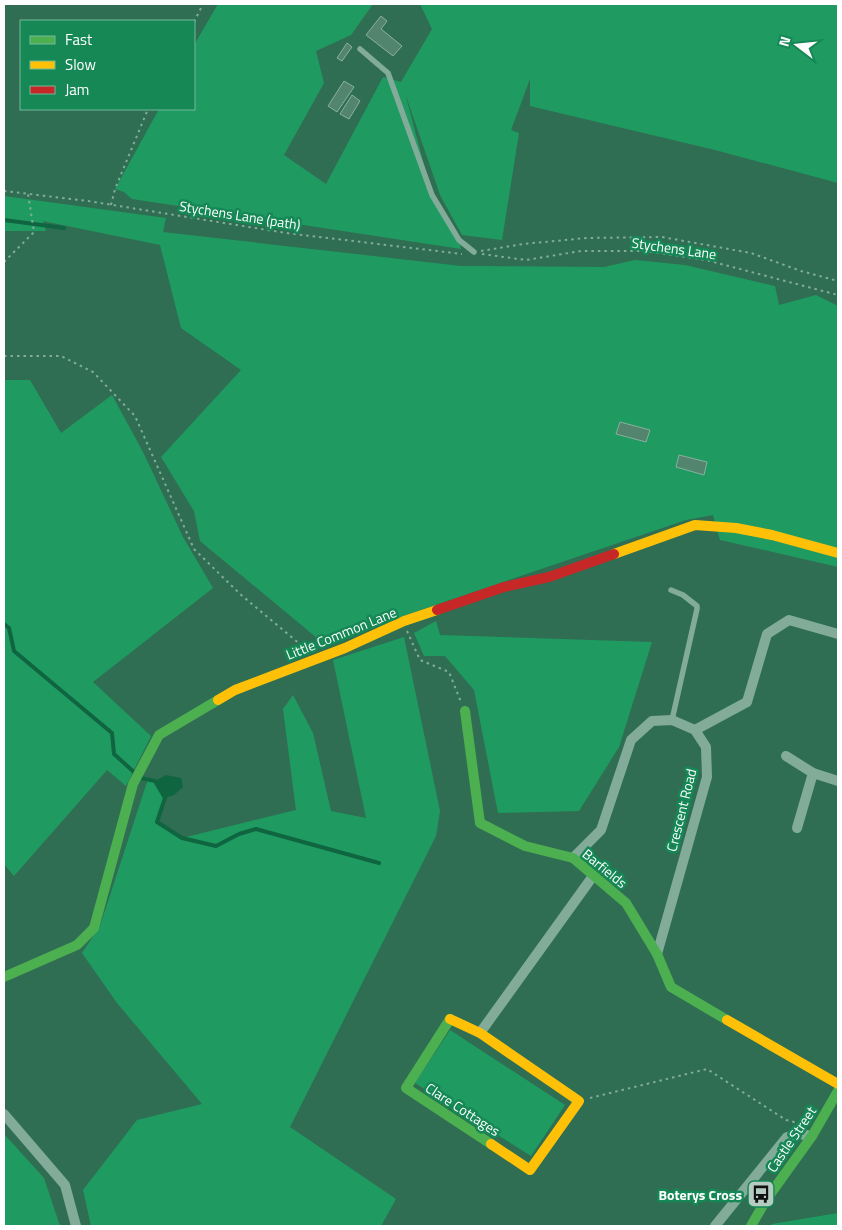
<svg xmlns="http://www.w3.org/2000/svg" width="842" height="1230" viewBox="0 0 842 1230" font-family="'Titillium Web',sans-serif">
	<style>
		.green { fill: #1f9b62; fill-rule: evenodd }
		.water { fill: #106541 }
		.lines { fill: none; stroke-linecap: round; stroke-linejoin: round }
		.stream { stroke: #106541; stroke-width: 4 }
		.building { fill: #52846e; stroke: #89b19f }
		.path { stroke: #82ac99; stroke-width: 2; stroke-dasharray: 2.5 4; stroke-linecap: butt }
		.lane { stroke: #82ac99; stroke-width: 5.5 }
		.street { stroke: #82ac99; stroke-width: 10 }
		.fast { stroke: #4caf50; stroke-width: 10 }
		.slow { stroke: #ffc107; stroke-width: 10 }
		.jam { stroke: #c62828; stroke-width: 10 }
		.labels { text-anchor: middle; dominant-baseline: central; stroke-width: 5; stroke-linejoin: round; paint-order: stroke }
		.street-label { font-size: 14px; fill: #fff; stroke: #158855 }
		.poi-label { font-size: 14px; font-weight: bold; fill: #fff; stroke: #158855; text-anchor: end }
	</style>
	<rect width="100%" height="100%" fill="#2f6e52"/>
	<g class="green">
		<polygon points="218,4 373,4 351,35 316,51 324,83 284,155 326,184 383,77 401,82 432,29 420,4 838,4 838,183 715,150 530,106 530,79 511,130 519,133 502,240 462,235 440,195 405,93 432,195 459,240 461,249 132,199 124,192 115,189 159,109 194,109 194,45"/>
		<path d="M4,196L166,218L163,232L461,266L604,267L635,260L685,265L775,286L779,305L816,295L838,306V567L720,540L713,515L686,520L323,643L200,541L194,511L161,457L241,370L181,328L160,245L43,221L46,231H4ZM620,422L650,430L646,442L616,434Z"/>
		<polygon points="4,380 30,380 61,433 112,395 143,452 183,537 213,588 93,682 151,736 126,786 107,770 14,876 4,864"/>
		<polygon points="436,621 440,635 652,642 619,747 579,811 498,813 474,690 445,656 424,656 414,633"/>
		<polygon points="404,637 440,811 436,836 290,1127 396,1199 381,1226 91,1226 83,1190 137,1120 202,1104 117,1003 82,953 100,926 148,779 155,781 165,798 157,822 182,838 296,810 283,709 293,695 313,733 331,811 366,818 333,660"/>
		<polygon points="450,1030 565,1105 531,1156 415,1083"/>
		<polygon points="4,1134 44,1178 60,1226 4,1226"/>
		<polygon points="838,1213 838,1226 770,1226 772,1224"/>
	</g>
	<polygon class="water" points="166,775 181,778 183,787 174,795 165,798 155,781"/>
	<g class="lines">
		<g class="stream">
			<polyline points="4,220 64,228"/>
			<polyline points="4,624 9,628 14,651 112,733 114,754 135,773"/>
			<polyline points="141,778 155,781 165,798 157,822 182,838 216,846 239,834 256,829 379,863"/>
		</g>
	</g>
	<g class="building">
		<polygon points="381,16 387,21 381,29 402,46 393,56 366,35"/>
		<polygon points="347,43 352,47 342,61 337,58"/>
		<polygon points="344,81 354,87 337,112 328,106"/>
		<polygon points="352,95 360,101 349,119 340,114"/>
		<polygon points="620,422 650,430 646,442 616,434"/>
		<polygon points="679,455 707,462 704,475 676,467"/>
	</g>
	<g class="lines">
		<g class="path">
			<polyline points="194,22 203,4"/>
			<polyline points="4,191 88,201 286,233 462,254"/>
			<polyline points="111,205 115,189 148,109"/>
			<polyline points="481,251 523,244 586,238 662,237 751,253 801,271 838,281"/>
			<polyline points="482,254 526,260 581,251 645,251 706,260 838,295"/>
			<polyline points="4,262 34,232 28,194"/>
			<polyline points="4,356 61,356 93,372 135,416 194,549 240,594 307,650"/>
			<polyline points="407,631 420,660 449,672 461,702"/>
			<polyline points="590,1098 707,1069 786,1120 798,1123"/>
		</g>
		<g class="lane">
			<polyline points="360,49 388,73 432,195 459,240 474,252"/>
			<polyline points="671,590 683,595 697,606 697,609 672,720"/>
		</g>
		<g class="street">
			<polyline points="695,730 747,702 767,634 789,620 838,634"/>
			<polyline points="786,756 813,773 838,781"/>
			<polyline points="797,828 813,773"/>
			<polyline points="573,858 601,830 631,740 652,721 672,720 695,730 706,747 707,777 657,954"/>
			<polyline points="480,1033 593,876"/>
			<polyline points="4,1114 65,1185 76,1226"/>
			<polyline points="715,1226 787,1137 799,1134 812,1136"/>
		</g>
		<g class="fast">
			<polyline points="465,711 480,823 525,846 573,858 626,903 657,954 671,987 727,1020"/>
			<polyline points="4,977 77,945 94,928 133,784 159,735 218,700"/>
			<polyline points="450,1019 406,1088 491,1144"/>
			<polyline points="751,1226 766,1200 812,1136 838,1091"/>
		</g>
		<g class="slow">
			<polyline points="614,554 695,525 736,528 772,535 838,553"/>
			<polyline points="218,700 235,690 345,648 404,621 437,610"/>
			<polyline points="450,1019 480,1033 579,1101 530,1170 491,1144"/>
			<polyline points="727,1020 838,1084"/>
		</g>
		<polyline class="jam" points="437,610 504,587 549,577 614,554"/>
	</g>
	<defs>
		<g id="bus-square" transform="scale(1.4375)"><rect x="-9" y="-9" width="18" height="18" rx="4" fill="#b6ccc2" stroke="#158855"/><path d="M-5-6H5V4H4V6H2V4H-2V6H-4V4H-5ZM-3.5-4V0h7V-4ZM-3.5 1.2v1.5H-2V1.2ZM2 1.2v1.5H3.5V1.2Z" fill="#111"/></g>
	</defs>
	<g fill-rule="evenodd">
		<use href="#bus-square" x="761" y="1194"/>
	</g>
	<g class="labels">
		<g class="street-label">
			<text transform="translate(240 215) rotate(9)">Stychens Lane (path)</text>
			<text transform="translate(674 248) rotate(8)">Stychens Lane</text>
			<text transform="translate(341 633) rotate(-22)">Little Common Lane</text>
			<text transform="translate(681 810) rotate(-76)">Crescent Road</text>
			<text transform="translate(605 868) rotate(39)">Barfields</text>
			<text transform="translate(463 1109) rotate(33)">Clare Cottages</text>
			<text transform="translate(791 1139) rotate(-56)">Castle Street</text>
		</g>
		<g class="poi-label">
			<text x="742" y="1194">Boterys Cross</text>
		</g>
	</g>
	<rect width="842" height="1230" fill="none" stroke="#ffffff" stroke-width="10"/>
	<rect x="20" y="20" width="175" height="90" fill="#158855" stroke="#73b899"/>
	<rect x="30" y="36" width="25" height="8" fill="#4caf50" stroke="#73b899"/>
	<text x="65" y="45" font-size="15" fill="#ffffff">Fast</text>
	<rect x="30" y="61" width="25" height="8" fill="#ffc107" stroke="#73b899"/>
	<text x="65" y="70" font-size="15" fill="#ffffff">Slow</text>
	<rect x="30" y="86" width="25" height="8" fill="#c62828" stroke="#73b899"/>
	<text x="65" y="95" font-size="15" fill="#ffffff">Jam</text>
	<g transform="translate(797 45) rotate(286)" stroke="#158855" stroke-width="4" paint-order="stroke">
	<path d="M0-4L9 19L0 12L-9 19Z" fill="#ffffff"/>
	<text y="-8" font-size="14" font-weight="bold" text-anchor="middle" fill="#ffffff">N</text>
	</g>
</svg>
